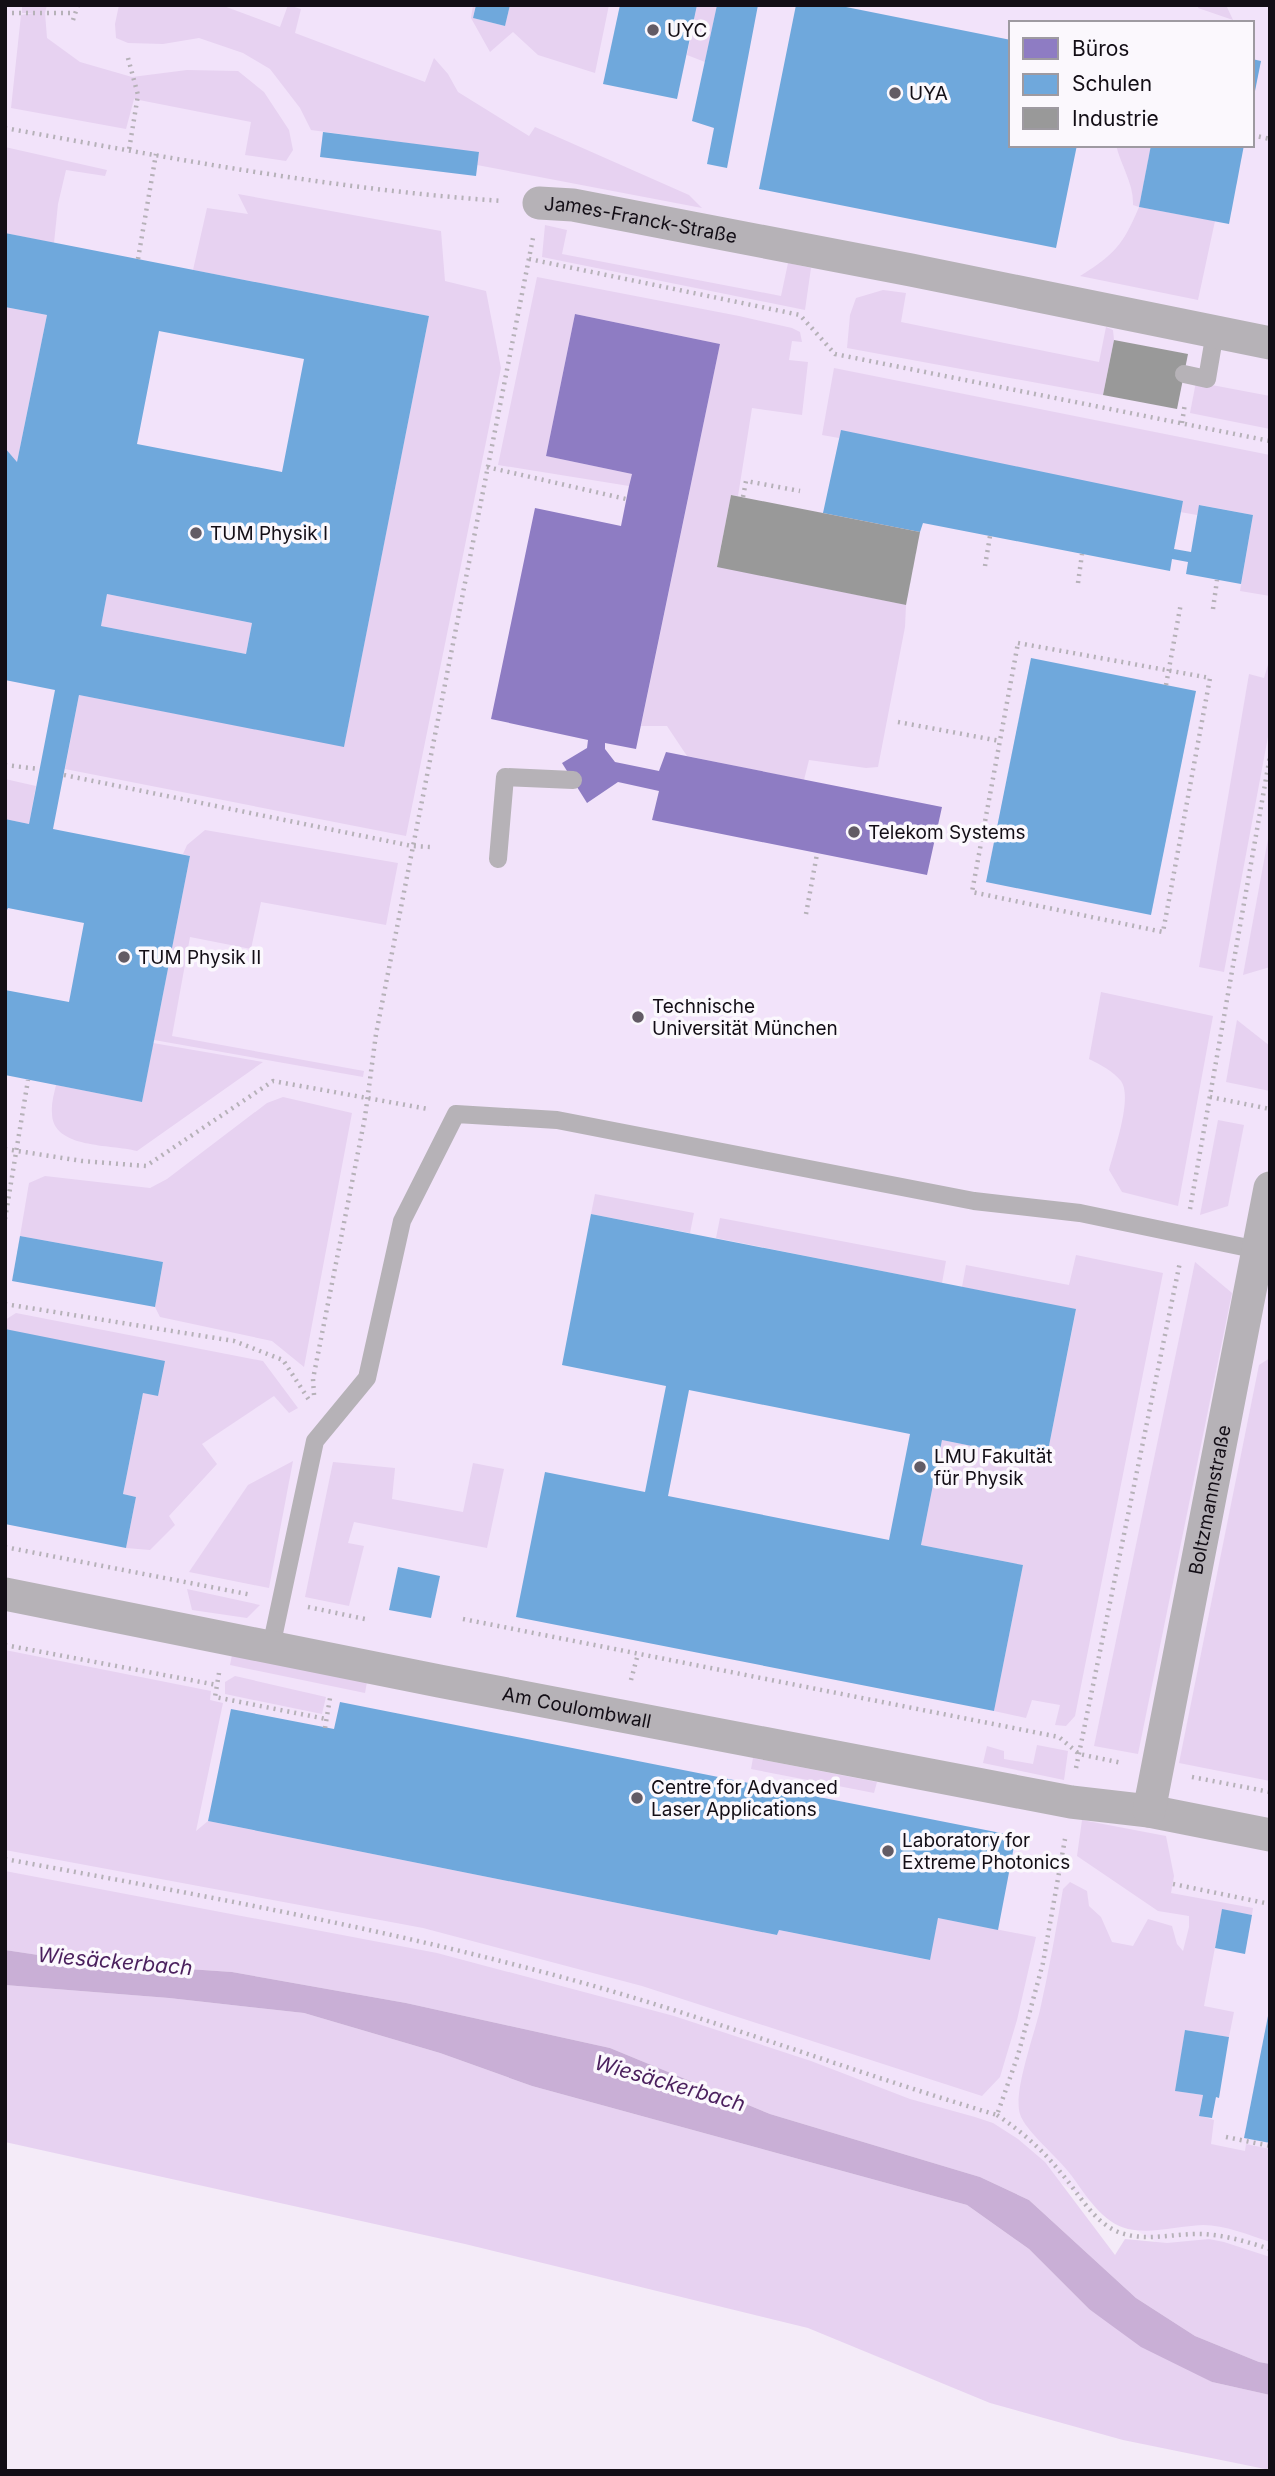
<svg xmlns="http://www.w3.org/2000/svg" width="1275" height="2476" viewBox="0 0 1275 2476" font-family="Inter,sans-serif">
	<style>
		.built { fill: #f2e3fa; fill-rule: evenodd }
		.green { fill: #e7d2f1 }
		.water { fill: #c9afd6 }
		.offices { fill: #8e7cc3 }
		.schools { fill: #6fa8dc; fill-rule: evenodd }
		.industry { fill: #999 }
		.lines { fill: none; stroke-linecap: round; stroke-linejoin: round }
		.path { stroke: #b6b1b8; stroke-width: 4.5; stroke-dasharray: 2 5; stroke-linecap: butt }
		.service { stroke: #b6b2b7; stroke-width: 18 }
		.minor { stroke: #b6b2b7; stroke-width: 33 }
		.poi-dot { fill: #625b65; stroke: #fbf8fd; stroke-width: 2.5 }
		.labels { text-anchor: middle; dominant-baseline: central; stroke-width: 7; stroke-linejoin: round; paint-order: stroke }
		.poi-label { font-size: 19px; fill: #130e16; stroke: #fbf8fd; text-anchor: start }
		.street-label { font-size: 19px; fill: #130e16; stroke: #fbf8fd }
		.water-label { font-size: 21px; font-style: italic; fill: #4a1f5d; stroke: #fbf8fd }
	</style>
	<rect width="100%" height="100%" fill="#f4ebf8"/>
	<path class="built" d="M5,5H1270V2276L1183,2259L1006,2149L5,1888ZM1011,23H1252V145H1011Z"/>
	<g class="green">
		<polygon points="22,5 47,5 45,13 47,38 80,62 132,77 187,70 238,71 264,92 289,130 293,150 286,161 245,155 251,122 134,99 126,129 11,108 21,15 33,13 22,13"/>
		<polygon points="119,5 221,5 280,27 288,5 301,9 295,33 425,82 434,58 448,74 458,92 529,136 535,127 689,195 702,208 477,165 479,153 311,130 300,108 270,69 243,53 199,38 163,44 128,43 116,38 115,24"/>
		<polygon points="473,5 476,5 473,18 505,26 510,5 609,5 595,73 538,55 513,32 490,52 471,18"/>
		<polygon points="697,5 717,5 705,62 687,55"/>
		<polygon points="1199,5 1226,5 1233,20 1198,8"/>
		<path d="M1116,145H1151L1139,207L1215,221L1198,300L1080,276C1115,254 1123,245 1139,207L1133,205C1134,184 1121,166 1116,145Z"/>
		<polygon points="5,147 107,170 105,176 66,170 58,204 54,243 5,233"/>
		<polygon points="238,194 441,231 445,281 486,291 501,368 406,836 65,769 79,695 344,746 429,316 193,270 207,208 248,214"/>
		<polygon points="545,225 567,230 562,254 781,296 788,263 811,268 805,310 542,257"/>
		<polygon points="537,277 739,316 792,328 800,332 802,342 792,341 789,360 808,362 802,415 752,408 738,496 731,495 717,566 906,605 905,627 878,767 866,768 809,760 804,780 687,756 667,726 641,726 720,344 575,314 546,456 632,474 629,486 498,465"/>
		<polygon points="883,290 906,293 901,322 1099,362 1106,327 1113,330 1114,340 1103,395 847,348 850,315 856,298"/>
		<polygon points="5,307 47,315 17,462 5,448"/>
		<polygon points="834,368 1270,455 1270,596 1240,591 1253,515 1200,505 1197,515 1180,512 841,431 839,438 822,435"/>
		<polygon points="1196,382 1270,396 1270,429 1190,413"/>
		<polygon points="107,594 252,623 246,654 101,626"/>
		<polygon points="1270,658 1270,726 1224,972 1199,967 1249,674 1264,678"/>
		<polygon points="5,779 36,786 29,824 5,819"/>
		<polygon points="1270,828 1270,967 1243,975"/>
		<polygon points="205,830 398,863 386,925 261,902 251,949 190,937 172,1036 364,1071 363,1077 154,1040 190,856 183,854 187,845"/>
		<path d="M1101,992L1213,1016L1178,1206L1122,1192L1109,1170C1114,1151 1133,1097 1121,1081C1113,1071 1101,1065 1089,1059Z"/>
		<polygon points="1237,1020 1270,1046 1270,1091 1226,1082"/>
		<path d="M153,1043L263,1062L137,1151C111,1144 52,1149 52,1113C51,1104 54,1094 56,1085L142,1102Z"/>
		<polygon points="283,1097 352,1113 304,1367 272,1341 160,1317 155,1307 163,1262 20,1236 29,1183 45,1176 150,1188 167,1179 267,1103"/>
		<polygon points="1218,1120 1244,1125 1228,1206 1200,1215"/>
		<polygon points="595,1194 694,1213 690,1233 591,1214"/>
		<polygon points="720,1218 946,1261 942,1283 716,1238"/>
		<polygon points="1076,1255 1163,1273 1075,1716 1066,1726 1055,1725 1060,1705 1032,1700 1026,1718 994,1711 1023,1565 921,1545 942,1440 1046,1461 1076,1310 962,1287 966,1265 1069,1285"/>
		<polygon points="1195,1262 1232,1293 1138,1754 1094,1746"/>
		<polygon points="16,1313 263,1361 298,1408 289,1413 274,1396 202,1444 217,1464 169,1516 175,1525 150,1550 126,1548 136,1497 123,1494 143,1393 5,1329 5,1320"/>
		<polygon points="1270,1358 1270,1781 1179,1763 1259,1365"/>
		<polygon points="293,1461 269,1588 189,1572 248,1485"/>
		<polygon points="333,1462 395,1468 392,1499 463,1512 473,1463 504,1469 487,1548 354,1522 348,1543 364,1546 349,1606 305,1597"/>
		<polygon points="187,1589 260,1605 247,1618 192,1610"/>
		<polygon points="5,1650 211,1691 210,1700 223,1703 196,1831 208,1821 777,1935 779,1930 929,1960 938,1918 1036,1937 1017,2020 1000,2077 982,2096 642,1986 423,1928 5,1850"/>
		<polygon points="232,1655 367,1682 365,1693 230,1665"/>
		<polygon points="235,1676 326,1697 322,1714 225,1694 225,1682"/>
		<polygon points="1037,1745 1068,1751 1064,1780 983,1763 987,1746 1004,1751 1004,1759 1033,1764"/>
		<polygon points="753,1758 877,1782 874,1793 751,1769"/>
		<path d="M1082,1820L1166,1836L1174,1876L1171,1893L1253,1908L1252,1915L1222,1910L1204,2006L1234,2012L1229,2037L1185,2030L1176,2091L1203,2095L1199,2115L1214,2120L1211,2144L1245,2151L1246,2144L1270,2149V2242C1249,2235 1225,2225 1203,2225C1178,2226 1153,2234 1128,2229C1102,2223 1086,2195 1071,2175C1059,2158 1025,2131 1020,2114C1013,2093 1034,2035 1040,2010C1049,1970 1056,1930 1063,1889L1070,1882L1087,1891L1089,1906L1101,1917L1112,1942L1133,1946L1148,1919L1172,1926L1177,1944L1183,1951L1189,1927V1916L1158,1911L1077,1856Z"/>
		<polygon points="5,1871 437,1953 674,2016 811,2061 910,2099 975,2117 993,2123 1018,2139 1045,2162 1115,2255 1125,2239 1167,2243 1209,2239 1224,2242 1270,2257 1270,2364 1259,2362 1195,2336 1136,2298 1029,2200 980,2177 770,2114 610,2048 406,2003 232,1972 85,1962 5,1950"/>
		<polygon points="5,1985 169,1998 304,2013 440,2053 532,2086 967,2205 1029,2249 1089,2309 1212,2382 1270,2395 1270,2470 1123,2440 990,2403 808,2328 465,2244 5,2142"/>
	</g>
	<polygon class="water" points="5,1950 85,1962 232,1972 406,2003 610,2048 770,2114 980,2177 1029,2200 1136,2298 1195,2336 1259,2362 1270,2364 1270,2395 1212,2382 1141,2347 1089,2309 1029,2249 967,2205 532,2086 440,2053 304,2013 169,1998 5,1985"/>
	<polygon class="offices" points="575,314 720,344 636,749 605,743 605,749 615,762 659,771 666,752 942,807 927,875 652,820 659,791 618,782 587,803 562,763 587,748 588,740 491,719 535,508 621,526 629,486 632,474 546,456"/>
	<g class="schools">
		<polygon points="476,5 510,5 505,26 473,18"/>
		<polygon points="620,5 697,5 677,99 603,84"/>
		<polygon points="717,5 758,5 727,168 707,164 714,128 692,121"/>
		<polygon points="796,5 836,5 1011,40 1011,145 1077,145 1056,248 759,189"/>
		<polygon points="1252,59 1261,61 1254,96 1252,96"/>
		<polygon points="323,132 479,152 476,176 320,157"/>
		<polygon points="1151,145 1244,145 1229,224 1139,207"/>
		<path d="M5,233L429,316L344,747L79,695L53,829L190,856L142,1102L5,1075V990L69,1002L84,923L8,908L5,914V819L29,824L55,690L5,680V448L17,462L47,315L5,307ZM159,331L304,359L282,472L137,444ZM107,594L252,623L246,654L101,626Z"/>
		<polygon points="841,430 1183,501 1174,549 1191,552 1199,505 1253,515 1241,584 1186,574 1188,562 1172,559 1170,571 923,523 920,532 823,513"/>
		<polygon points="1031,658 1196,691 1151,915 986,882"/>
		<path d="M591,1214L1076,1309L1046,1461L942,1440L921,1545L1023,1565L994,1711L516,1617L545,1472L645,1492L666,1386L562,1365ZM689,1390L910,1434L889,1540L668,1496Z"/>
		<polygon points="20,1236 163,1262 155,1307 12,1281"/>
		<polygon points="5,1329 165,1361 158,1396 143,1393 123,1494 136,1497 126,1548 5,1524"/>
		<polygon points="398,1567 440,1576 431,1618 389,1610"/>
		<polygon points="340,1702 1016,1836 998,1930 938,1918 930,1960 779,1930 777,1935 208,1821 231,1709 334,1729"/>
		<polygon points="1222,1909 1252,1915 1245,1954 1215,1948"/>
		<polygon points="1268,2016 1270,2016 1270,2143 1244,2138"/>
		<polygon points="1185,2030 1229,2037 1219,2098 1216,2097 1212,2118 1199,2116 1203,2095 1175,2091"/>
	</g>
	<g class="industry">
		<polygon points="1114,340 1188,354 1177,409 1103,395"/>
		<polygon points="731,495 920,532 906,605 717,567"/>
	</g>
	<g class="lines">
		<g class="path">
			<polyline points="5,13 70,13"/>
			<polyline points="73,20 78,5"/>
			<polyline points="128,58 138,95 129,150"/>
			<path d="M5,128C170,158 336,190 503,201"/>
			<polyline points="1252,135 1270,139"/>
			<polyline points="138,259 156,154"/>
			<polyline points="529,259 800,315 835,354 1270,441"/>
			<polyline points="1182,423 1185,403"/>
			<polyline points="487,467 626,499"/>
			<polyline points="743,497 746,481 800,491"/>
			<polyline points="985,566 990,536"/>
			<polyline points="1078,583 1082,554"/>
			<polyline points="1213,609 1217,580"/>
			<polygon points="1018,643 1210,678 1163,932 972,892"/>
			<polyline points="1166,685 1181,603"/>
			<polyline points="898,722 1000,741"/>
			<polyline points="5,765 39,769"/>
			<polyline points="64,775 412,846 430,847"/>
			<polyline points="806,914 817,854"/>
			<polyline points="1210,1097 1270,1109"/>
			<polyline points="5,1149 82,1161 146,1166 273,1081 428,1109"/>
			<polyline points="1190,1209 1270,756"/>
			<polyline points="5,1219 28,1080"/>
			<polyline points="5,1304 234,1341 283,1360 311,1403"/>
			<polyline points="314,1395 313,1379 365,1117 376,1034 533,238"/>
			<polyline points="5,1547 252,1595"/>
			<polyline points="308,1607 365,1619"/>
			<polyline points="463,1619 1059,1737 1079,1754 1122,1763"/>
			<polyline points="5,1645 217,1685"/>
			<polyline points="219,1673 215,1697 326,1719"/>
			<polyline points="631,1680 638,1654"/>
			<polyline points="325,1728 330,1698"/>
			<polyline points="1076,1768 1180,1262"/>
			<polyline points="1192,1777 1270,1792"/>
			<path d="M5,1859C189,1893 373,1926 554,1975C704,2015 849,2071 997,2115L1018,2055L1043,1963L1065,1839"/>
			<polyline points="1173,1884 1270,1904"/>
			<path d="M997,2115C1022,2132 1043,2150 1061,2173C1078,2192 1092,2220 1116,2231C1143,2243 1174,2233 1202,2234C1225,2235 1248,2242 1270,2249"/>
			<polyline points="1226,2137 1270,2146"/>
		</g>
		<g class="service">
			<polyline points="1184,374 1207,379 1215,332"/>
			<polyline points="498,859 505,777 573,780"/>
			<polyline points="271,1647 315,1441 367,1378 402,1221 456,1114 557,1120 974,1201 1080,1213 1258,1250"/>
		</g>
		<g class="minor">
			<path id="s1" d="M539,203L573,205L911,270L1270,343"/>
			<path id="s2" d="M5,1594L439,1681L1071,1802L1149,1811L1270,1835"/>
			<path id="s3" d="M1149,1811L1270,1188"/>
		</g>
	</g>
	<g class="poi-dot">
		<circle cx="653" cy="30" r="7"/>
		<circle cx="895" cy="93" r="7"/>
		<circle cx="196" cy="533" r="7"/>
		<circle cx="854" cy="832" r="7"/>
		<circle cx="124" cy="957" r="7"/>
		<circle cx="638" cy="1017" r="7"/>
		<circle cx="920" cy="1467" r="7"/>
		<circle cx="637" cy="1798" r="7"/>
		<circle cx="888" cy="1851" r="7"/>
	</g>
	<g class="labels">
		<g class="poi-label">
			<text x="667" y="30">UYC</text>
			<text x="909" y="93">UYA</text>
			<text x="210" y="533">TUM Physik I</text>
			<text x="868" y="832">Telekom Systems</text>
			<text x="138" y="957">TUM Physik II</text>
			<text x="652" y="1006">Technische<tspan x="652" dy="22">Universität München</tspan></text>
			<text x="934" y="1456">LMU Fakultät<tspan x="934" dy="22">für Physik</tspan></text>
			<text x="651" y="1787">Centre for Advanced<tspan x="651" dy="22">Laser Applications</tspan></text>
			<text x="902" y="1840">Laboratory for<tspan x="902" dy="22">Extreme Photonics</tspan></text>
		</g>
		<g class="street-label">
			<text stroke="none"><textPath href="#s1" startOffset="103">James-Franck-Straße</textPath></text>
			<text stroke="none"><textPath href="#s3" startOffset="317">Boltzmannstraße</textPath></text>
			<text stroke="none"><textPath href="#s2" startOffset="583">Am Coulombwall</textPath></text>
		</g>
		<g class="water-label">
			<text transform="translate(115 1961) rotate(5)">Wiesäckerbach</text>
			<text transform="translate(670 2083) rotate(16)">Wiesäckerbach</text>
		</g>
	</g>
	<rect width="1275" height="2476" fill="none" stroke="#130e16" stroke-width="14"/>
	<rect x="1009" y="21" width="245" height="126" fill="#fbf8fd" stroke="#9e9aa1" stroke-width="2"/>
	<rect x="1023" y="38" width="35" height="21" fill="#8e7cc3" stroke="#9e9aa1" stroke-width="2"/>
	<text x="1072" y="56" font-size="21" fill="#130e16">Büros</text>
	<rect x="1023" y="74" width="35" height="21" fill="#6fa8dc" stroke="#9e9aa1" stroke-width="2"/>
	<text x="1072" y="91" font-size="21" fill="#130e16">Schulen</text>
	<rect x="1023" y="108" width="35" height="21" fill="#999999" stroke="#9e9aa1" stroke-width="2"/>
	<text x="1072" y="126" font-size="21" fill="#130e16">Industrie</text>
</svg>
